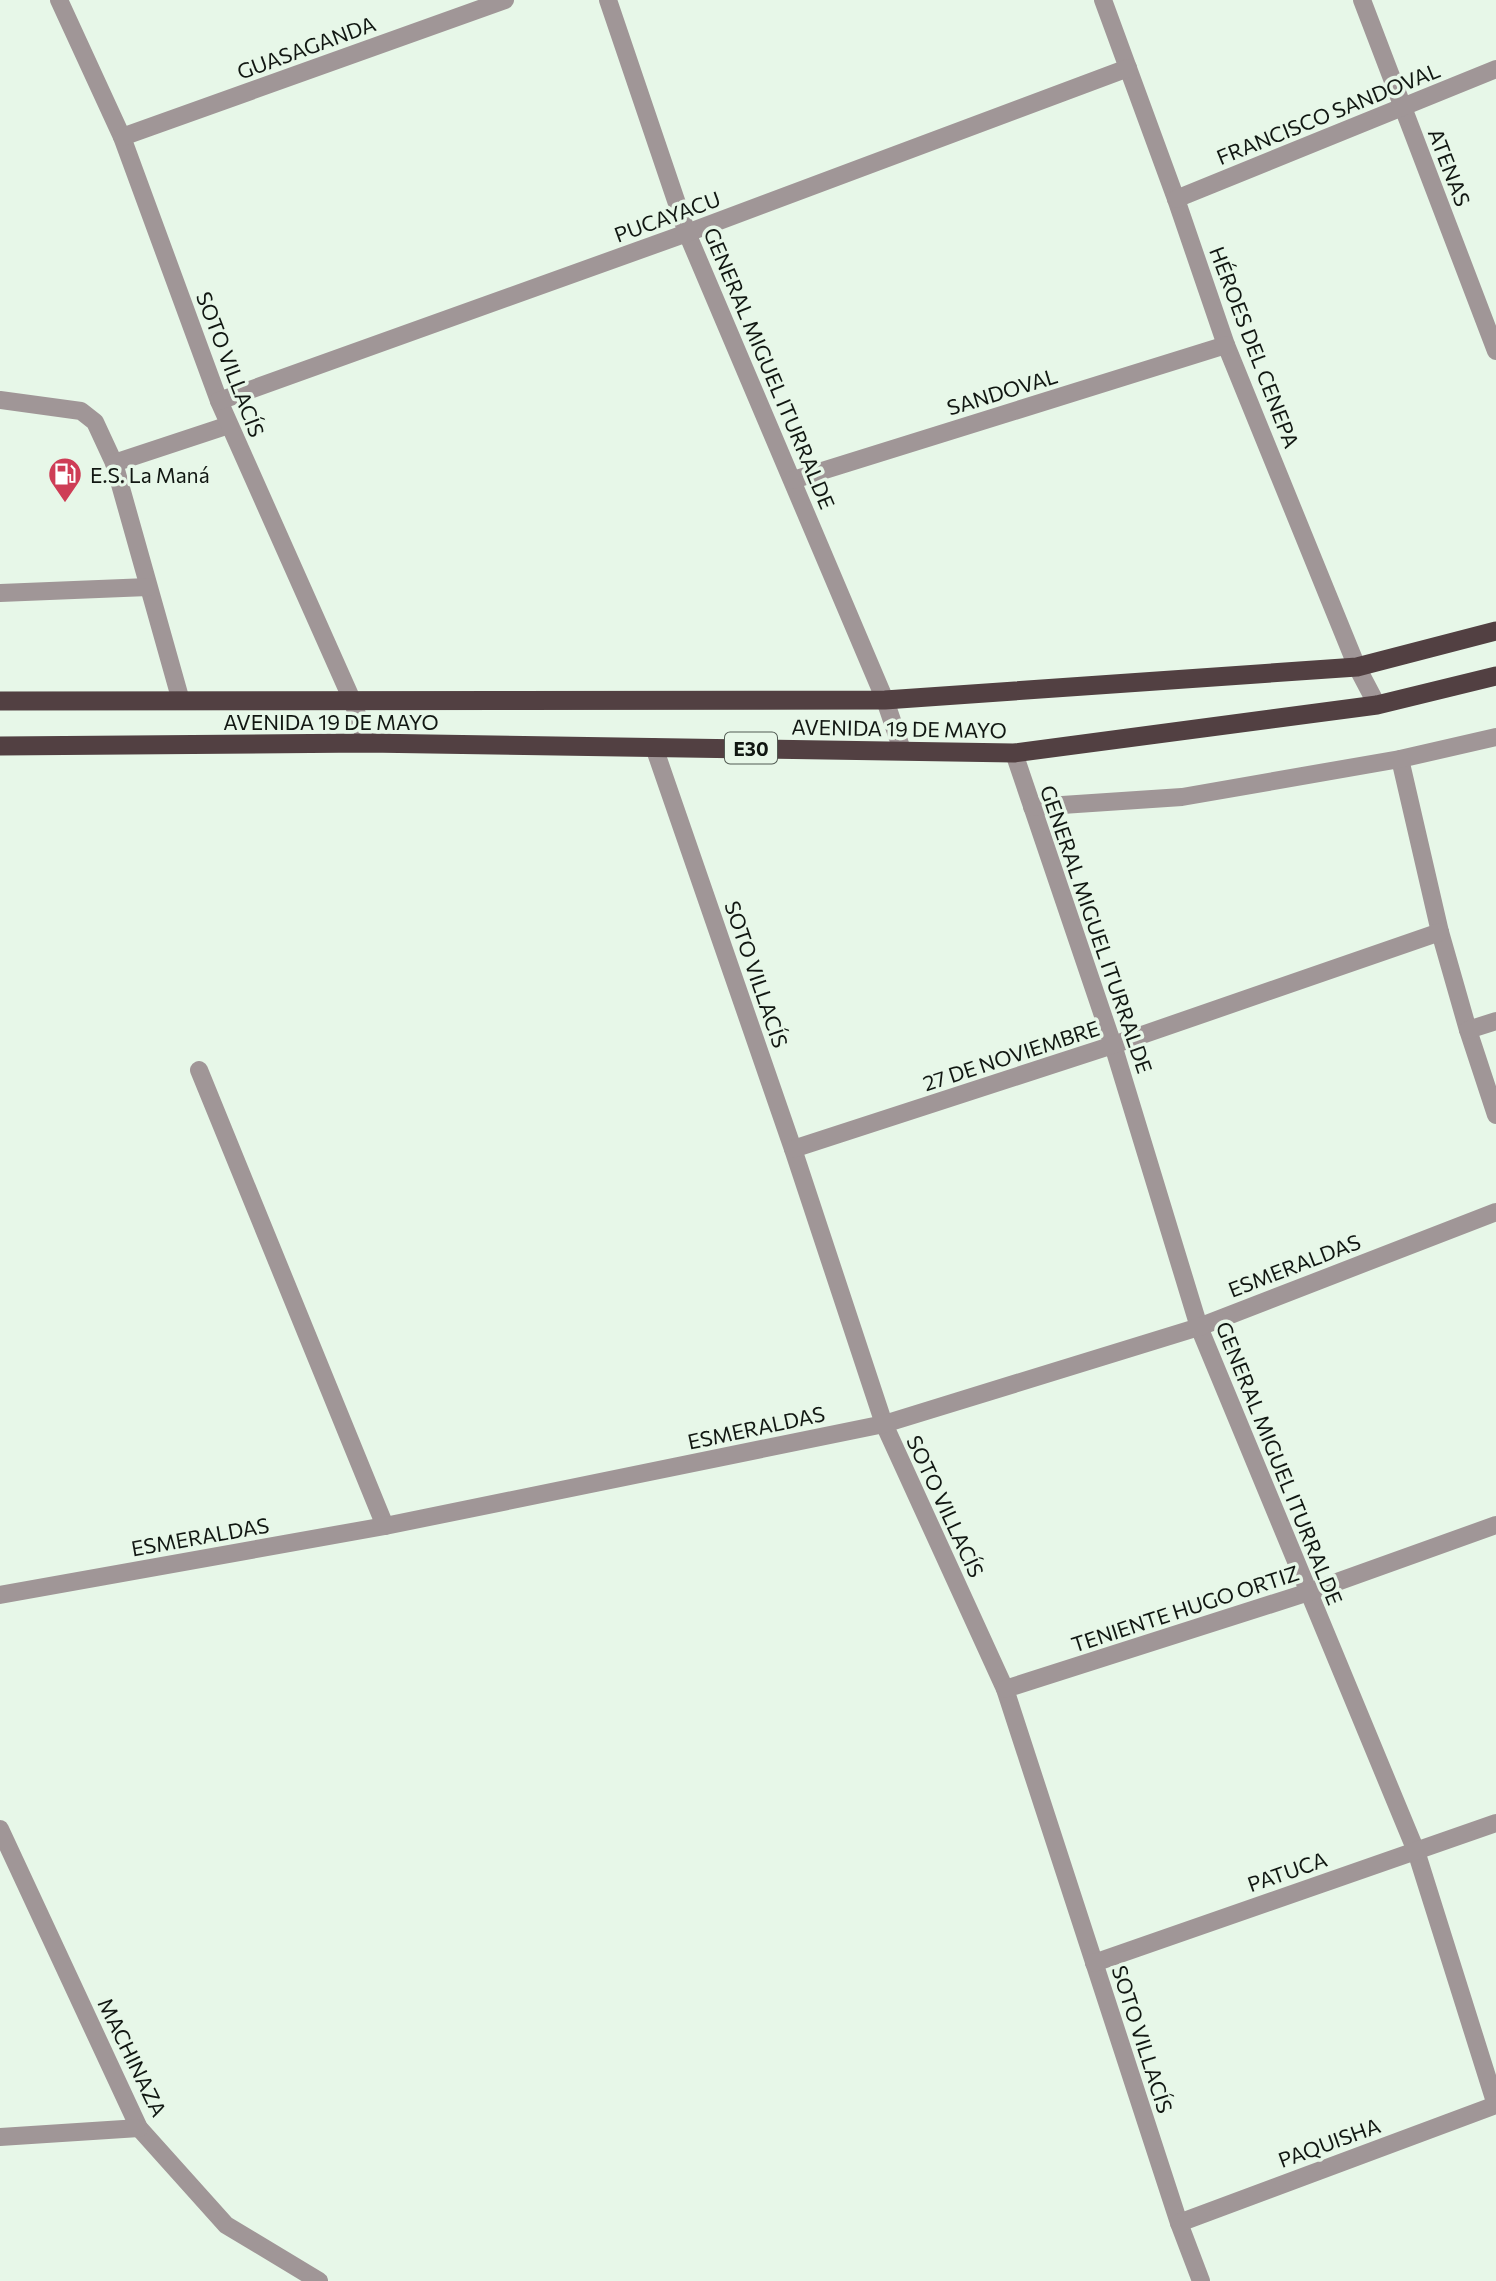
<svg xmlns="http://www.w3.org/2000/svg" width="1496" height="2281" viewBox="0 0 1496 2281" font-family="Commissioner,sans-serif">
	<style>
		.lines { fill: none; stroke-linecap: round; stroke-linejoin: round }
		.service { stroke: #a09697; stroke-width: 18 }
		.minor { stroke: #a09697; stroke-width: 18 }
		.trunk { stroke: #524042; stroke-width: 19 }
		.labels { text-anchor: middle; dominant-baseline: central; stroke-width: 7; stroke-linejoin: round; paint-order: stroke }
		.shield { fill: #e7f7e8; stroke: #515a52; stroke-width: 2 }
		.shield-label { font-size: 19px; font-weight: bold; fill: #111712 }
		.street-label { font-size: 21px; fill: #111712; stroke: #e7f7e8 }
		.poi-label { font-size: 21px; fill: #111712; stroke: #e7f7e8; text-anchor: start }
	</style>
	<rect width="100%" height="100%" fill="#e7f7e8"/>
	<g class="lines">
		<g class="service">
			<polyline points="0,400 81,411 95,422 114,463 181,701"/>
			<polyline points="114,463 229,425"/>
			<polyline points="0,593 148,587"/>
			<polyline points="199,1070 385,1526"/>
		</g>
		<g class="minor">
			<polyline points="59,0 122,137 219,401 352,700 367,743"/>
			<polyline points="608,0 687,233 885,700 902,750"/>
			<polyline points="1103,0 1176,199 1226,345 1357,667 1377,705"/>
			<polyline points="1362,0 1496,351"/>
			<polyline points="122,137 505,0"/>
			<polyline points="1176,199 1496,69"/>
			<polyline points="219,401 687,233 1128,68"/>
			<polyline points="793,480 1226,345"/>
			<polyline points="654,747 793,1149 884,1424 1005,1689 1179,2223 1201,2281"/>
			<polyline points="1014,753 1113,1045 1199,1327 1416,1851 1496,2105"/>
			<polyline points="1400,759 1440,932 1468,1030 1496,1115"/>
			<polyline points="1032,807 1182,797 1400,759 1496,737"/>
			<polyline points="1468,1030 1496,1021"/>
			<polyline points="793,1149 1113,1045 1440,932"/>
			<polyline points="0,1595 385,1526 884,1424 1199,1327 1496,1212"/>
			<polyline points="1005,1689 1309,1592 1496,1525"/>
			<polyline points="0,1829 139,2128 226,2225 319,2281"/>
			<polyline points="1094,1963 1496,1823"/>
			<polyline points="0,2137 139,2128"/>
			<polyline points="1179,2223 1496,2105"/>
		</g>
		<g class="trunk">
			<polyline points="0,701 885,700 1357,667 1496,631"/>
			<polyline points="0,746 367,743 1014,753 1377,705 1496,676"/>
		</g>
	</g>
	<defs>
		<g id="fuel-pin" transform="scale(1.75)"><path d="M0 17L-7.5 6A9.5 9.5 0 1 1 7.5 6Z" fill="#ce3d56" stroke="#e7f7e8"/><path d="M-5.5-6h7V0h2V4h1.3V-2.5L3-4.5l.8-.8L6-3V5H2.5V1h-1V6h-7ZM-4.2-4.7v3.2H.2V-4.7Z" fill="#fff"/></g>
	</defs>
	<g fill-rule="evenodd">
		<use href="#fuel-pin" x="65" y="474"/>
	</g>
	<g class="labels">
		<rect class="shield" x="725" y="732.5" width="52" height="31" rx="5"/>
		<g class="shield-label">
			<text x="751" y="748">E30</text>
		</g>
		<g class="street-label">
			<text transform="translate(306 47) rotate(-20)">GUASAGANDA</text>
			<text transform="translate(1328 113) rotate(-22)">FRANCISCO SANDOVAL</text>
			<text transform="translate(1450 167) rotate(69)">ATENAS</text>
			<text transform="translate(667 216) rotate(-20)">PUCAYACU</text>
			<text transform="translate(1255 347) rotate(69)">HÉROES DEL CENEPA</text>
			<text transform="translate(231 364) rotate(69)">SOTO VILLACÍS</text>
			<text transform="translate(770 368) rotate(67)">GENERAL MIGUEL ITURRALDE</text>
			<text transform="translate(1002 391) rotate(-17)">SANDOVAL</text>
			<text x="331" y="721">AVENIDA 19 DE MAYO</text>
			<text transform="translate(899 728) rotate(1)">AVENIDA 19 DE MAYO</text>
			<text transform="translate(1097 929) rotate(71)">GENERAL MIGUEL ITURRALDE</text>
			<text transform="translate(757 974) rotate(71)">SOTO VILLACÍS</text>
			<text transform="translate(1011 1055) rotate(-18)">27 DE NOVIEMBRE</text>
			<text transform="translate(1294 1265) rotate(-21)">ESMERALDAS</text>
			<text transform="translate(756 1427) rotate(-12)">ESMERALDAS</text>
			<text transform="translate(1280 1463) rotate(68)">GENERAL MIGUEL ITURRALDE</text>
			<text transform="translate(946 1506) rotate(65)">SOTO VILLACÍS</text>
			<text transform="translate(200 1536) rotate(-10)">ESMERALDAS</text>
			<text transform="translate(1185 1608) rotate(-18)">TENIENTE HUGO ORTIZ</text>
			<text transform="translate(1287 1871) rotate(-19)">PATUCA</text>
			<text transform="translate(1143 2039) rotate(72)">SOTO VILLACÍS</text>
			<text transform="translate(133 2057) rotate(64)">MACHINAZA</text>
			<text transform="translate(1329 2142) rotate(-20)">PAQUISHA</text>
		</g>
		<g class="poi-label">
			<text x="90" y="474">E.S. La Maná</text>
		</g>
	</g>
</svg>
